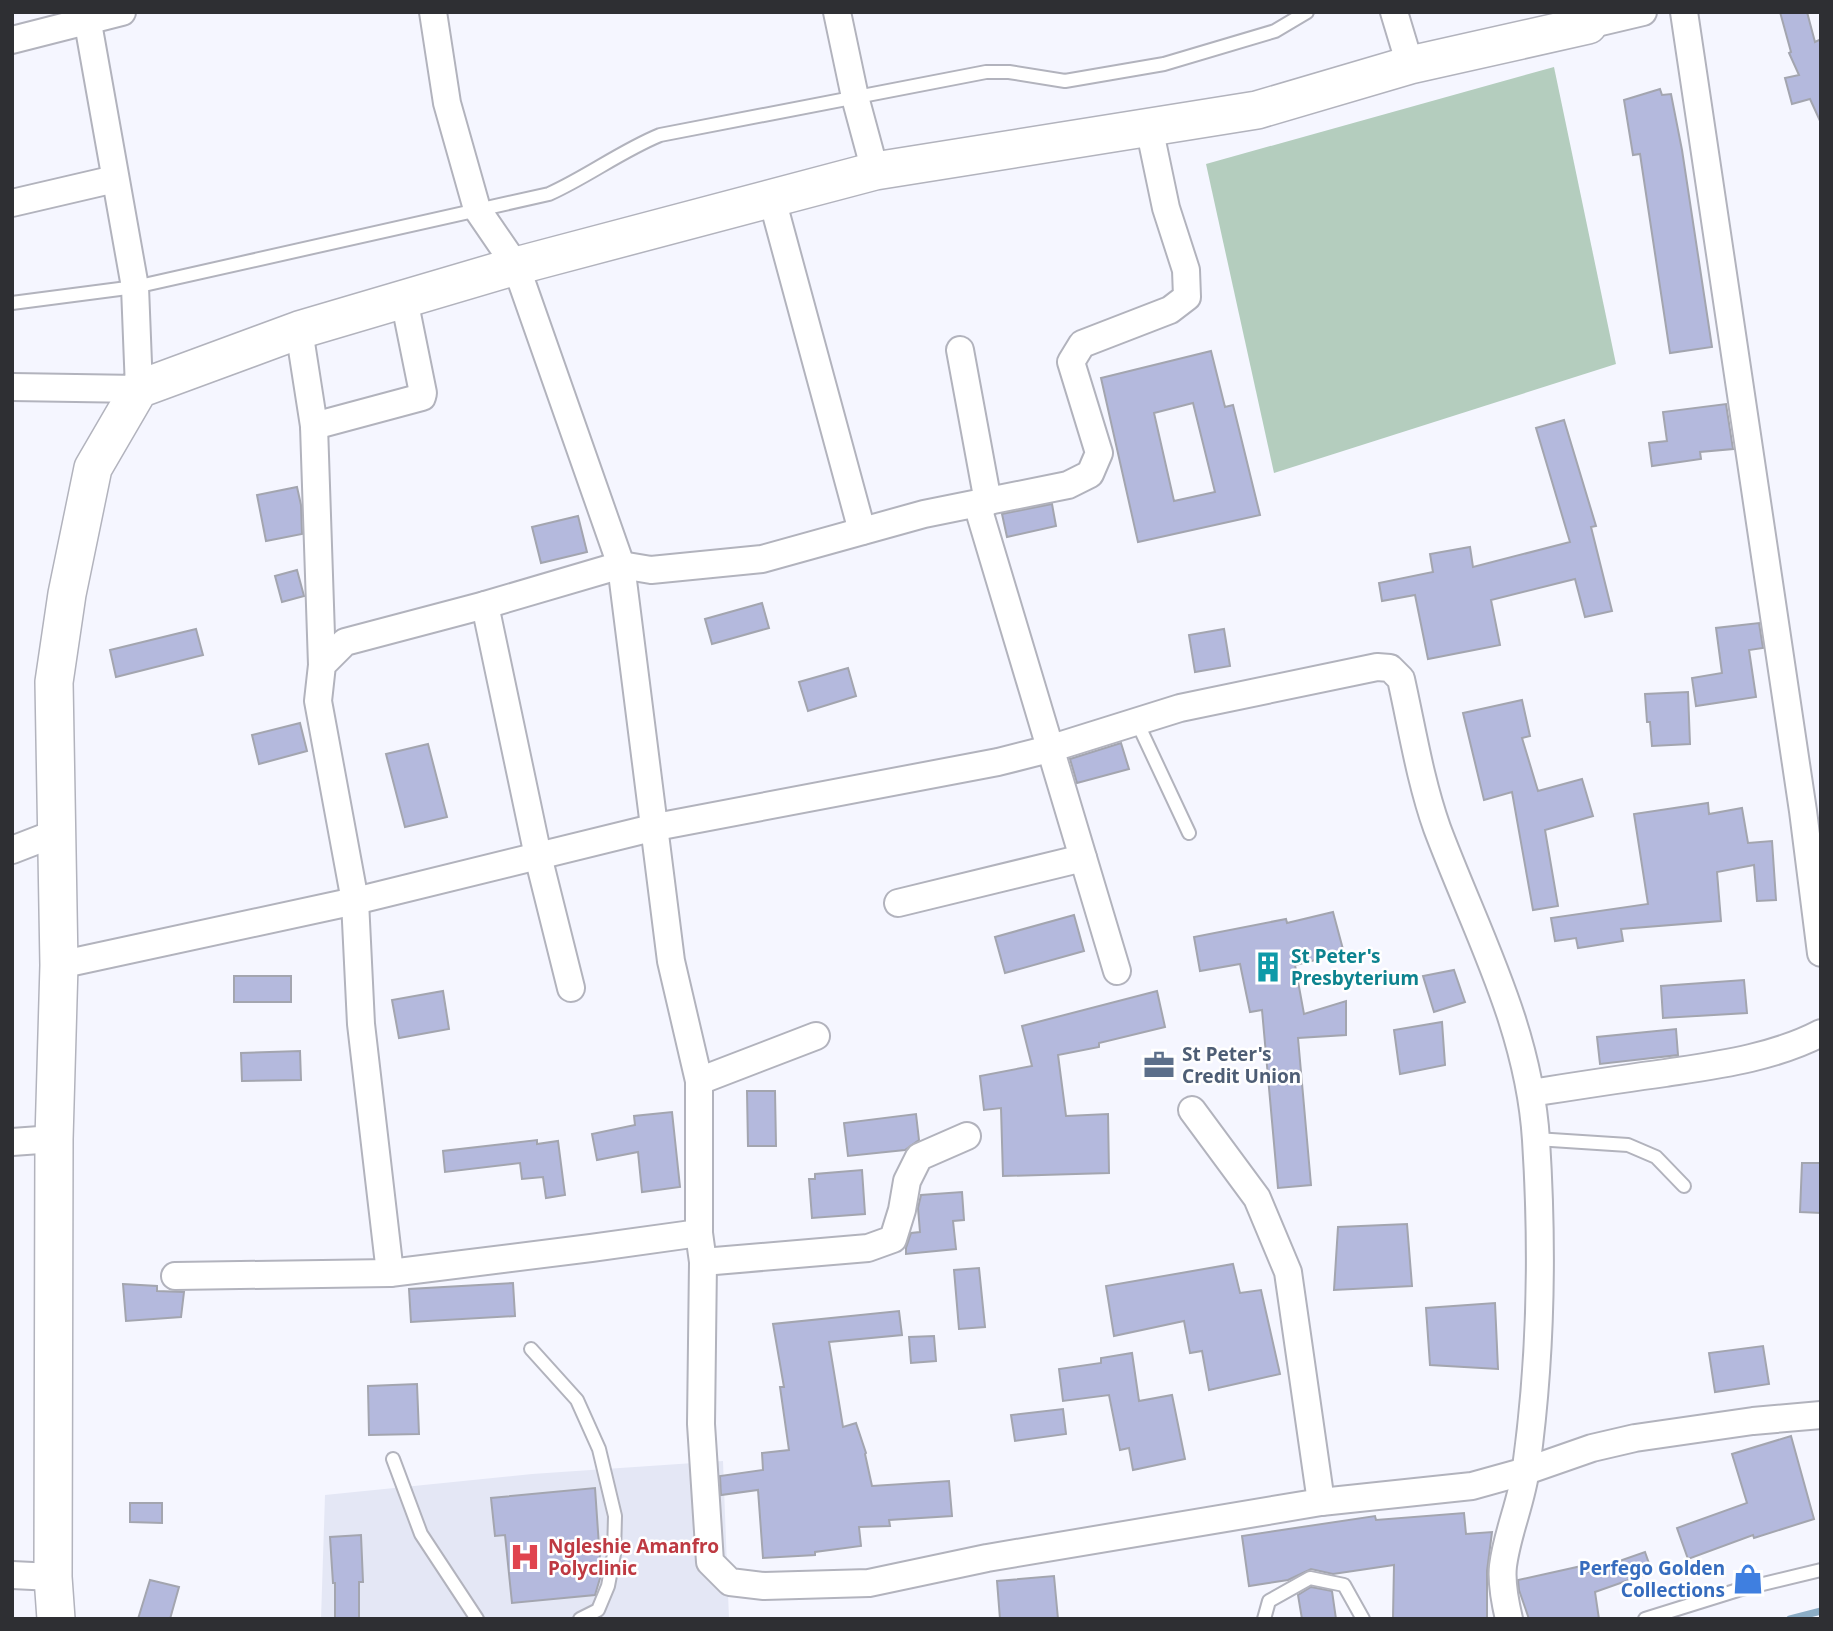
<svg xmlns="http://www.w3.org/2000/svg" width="1833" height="1631" viewBox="0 0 1833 1631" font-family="'Noto Sans',sans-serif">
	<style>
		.built { fill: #e4e7f5 }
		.green { fill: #b4cdbe }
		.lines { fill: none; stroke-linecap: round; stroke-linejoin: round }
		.stream { stroke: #8cadc6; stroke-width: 7 }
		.building { fill: #b4b9dd; stroke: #a3a5af; stroke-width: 2; fill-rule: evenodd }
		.lane-casing { stroke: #b2b3bd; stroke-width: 16 }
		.street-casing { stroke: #b2b3bd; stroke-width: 30 }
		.secondary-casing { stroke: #b2b3bd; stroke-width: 40 }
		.lane { stroke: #fff; stroke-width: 12 }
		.street { stroke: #fff; stroke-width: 26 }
		.secondary { stroke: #fff; stroke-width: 37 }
		.labels { text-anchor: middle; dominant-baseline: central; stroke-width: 5; stroke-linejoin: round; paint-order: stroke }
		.culture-label { font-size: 19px; font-weight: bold; fill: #0d838f; stroke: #fff; text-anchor: start }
		.service-label { font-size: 19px; font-weight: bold; fill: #4e5e75; stroke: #fff; text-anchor: start }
		.health-label { font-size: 19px; font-weight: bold; fill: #be3a42; stroke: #fff; text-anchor: start }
		.shop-label { font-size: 19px; font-weight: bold; fill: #366cbe; stroke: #fff; text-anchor: end }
	</style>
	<rect width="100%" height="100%" fill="#f5f6ff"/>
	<polygon class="built" points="723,1461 729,1619 321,1619 325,1495 532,1474"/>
	<polygon class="green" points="1554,67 1616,364 1274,473 1206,164"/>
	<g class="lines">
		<polyline class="stream" points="1790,1619 1821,1611"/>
	</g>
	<g class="building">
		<polygon points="1780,12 1807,12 1815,42 1821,39 1821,123 1810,99 1792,104 1785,78 1799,75 1789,53 1791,52"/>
		<polygon points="1660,89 1662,95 1671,94 1682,150 1712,347 1670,353 1640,154 1633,155 1624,100"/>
		<path d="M1211,351L1225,407L1233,405L1260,515L1138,542L1101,378ZM1193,403L1215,492L1174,501L1154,413Z"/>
		<polygon points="1726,404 1733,449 1700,452 1701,459 1652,466 1649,443 1667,441 1663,412"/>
		<polygon points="1564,420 1596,526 1591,527 1612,611 1585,617 1575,579 1491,600 1500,645 1428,659 1415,595 1382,601 1379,583 1433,572 1430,554 1470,547 1473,567 1570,542 1536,428"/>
		<polygon points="297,487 301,505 302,534 266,541 257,495"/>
		<polygon points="1052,504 1056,526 1007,537 1002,514"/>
		<polygon points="578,516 587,552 541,563 532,527"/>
		<polygon points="297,570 304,596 282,602 275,576"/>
		<polygon points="762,603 769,628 712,644 705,619"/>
		<polygon points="1759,623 1763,648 1749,650 1756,697 1696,706 1692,678 1722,673 1716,628"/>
		<polygon points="196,629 203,655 116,677 110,650"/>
		<polygon points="1224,629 1230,666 1195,672 1189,635"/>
		<polygon points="848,668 856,696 808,711 799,682"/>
		<polygon points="1688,692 1690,744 1652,746 1650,722 1647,722 1645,694"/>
		<polygon points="1522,700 1530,736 1522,738 1538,791 1582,779 1593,816 1545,830 1558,906 1533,910 1512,792 1484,800 1463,713"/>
		<polygon points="300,723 307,751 259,764 252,735"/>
		<polygon points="1121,743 1129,769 1077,783 1070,759"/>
		<polygon points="428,744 447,817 405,827 386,754"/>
		<polygon points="1708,803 1709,814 1742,808 1748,843 1772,841 1776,900 1757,901 1754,865 1717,872 1721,921 1621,929 1623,941 1578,948 1576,938 1555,941 1551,918 1648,904 1634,814"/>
		<polygon points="1333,912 1344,953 1295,965 1304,1014 1346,1001 1346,1035 1298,1038 1311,1185 1278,1188 1262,1010 1250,1012 1240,964 1200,971 1194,937 1286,919 1287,923"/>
		<polygon points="1074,915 1084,951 1005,973 995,937"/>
		<polygon points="1454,970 1465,1002 1434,1012 1423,976"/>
		<rect x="234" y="976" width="57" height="26"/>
		<polygon points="1744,980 1747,1013 1663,1018 1661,986"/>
		<polygon points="443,991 449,1029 399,1038 392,1000"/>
		<polygon points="1157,991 1165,1027 1099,1043 1099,1047 1058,1055 1066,1116 1108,1114 1109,1173 1003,1176 1001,1108 984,1110 980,1076 1032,1066 1022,1026"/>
		<polygon points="1442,1022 1445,1065 1400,1074 1394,1030"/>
		<polygon points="1676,1029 1678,1055 1600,1064 1597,1037"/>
		<polygon points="300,1051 301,1080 242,1081 241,1053"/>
		<polygon points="747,1091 775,1091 776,1146 748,1146"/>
		<polygon points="672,1112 680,1187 642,1192 638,1152 597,1160 592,1134 635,1125 634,1116"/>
		<polygon points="916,1114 919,1140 905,1150 848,1156 844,1123"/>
		<polygon points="537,1140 537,1144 558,1141 565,1195 546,1198 543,1177 522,1179 520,1163 445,1172 443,1151"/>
		<polygon points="1802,1163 1821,1163 1821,1213 1800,1212"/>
		<polygon points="862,1170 865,1214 812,1218 809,1179 815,1179 815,1174"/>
		<polygon points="962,1192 964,1220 953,1221 956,1249 906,1254 906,1248 911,1233 920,1232 918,1208 921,1195"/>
		<polygon points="1407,1224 1412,1286 1334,1290 1338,1227"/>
		<polygon points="1233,1264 1240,1293 1261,1290 1280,1374 1209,1390 1202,1351 1190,1353 1184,1321 1114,1336 1106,1286"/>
		<polygon points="979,1268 985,1327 959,1329 954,1270"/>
		<polygon points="513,1283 515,1316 411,1322 409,1289"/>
		<polygon points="123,1284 157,1286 157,1291 184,1292 181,1317 126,1321"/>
		<polygon points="1495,1303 1498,1369 1430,1365 1426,1308"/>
		<polygon points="899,1311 902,1335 829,1342 843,1427 856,1423 866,1453 865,1454 872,1486 949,1481 952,1516 889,1520 890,1526 859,1527 861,1546 815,1552 815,1555 763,1558 758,1490 721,1495 720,1476 763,1470 762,1453 789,1450 780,1387 784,1387 773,1324"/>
		<polygon points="934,1336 936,1361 911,1363 909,1337"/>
		<polygon points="1763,1346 1769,1384 1715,1392 1709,1353"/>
		<polygon points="1132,1353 1139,1401 1172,1395 1185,1459 1133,1470 1129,1448 1120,1450 1109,1395 1063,1401 1059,1369 1101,1363 1101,1358"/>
		<polygon points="417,1384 419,1434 369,1435 368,1386"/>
		<polygon points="1063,1409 1066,1434 1015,1441 1011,1415"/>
		<polygon points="1791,1436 1814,1519 1754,1538 1753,1535 1688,1559 1677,1528 1747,1503 1732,1454"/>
		<polygon points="595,1488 601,1575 595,1595 512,1603 505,1535 495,1536 491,1498"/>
		<polygon points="130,1503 162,1503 162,1523 130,1522"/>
		<polygon points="1464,1513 1466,1534 1492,1532 1487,1571 1487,1619 1393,1618 1394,1565 1333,1574 1311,1569 1288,1580 1249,1586 1242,1536 1375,1516 1376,1520"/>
		<polygon points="361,1535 363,1582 359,1582 359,1619 335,1619 335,1583 333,1583 330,1537"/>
		<polygon points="1645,1552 1652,1572 1595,1592 1599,1619 1529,1619 1519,1590 1518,1580 1586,1565 1588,1572"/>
		<polygon points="1054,1576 1058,1619 1000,1619 997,1581"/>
		<polygon points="150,1580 179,1587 170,1619 138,1619"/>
		<polygon points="1311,1587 1332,1591 1336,1619 1302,1619 1298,1595"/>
	</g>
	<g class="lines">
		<g class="lane-casing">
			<g id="lane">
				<path d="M12,303L135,287L549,194C587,177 621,151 660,135L986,72H1009L1065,81L1164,64L1275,31L1307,12"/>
				<polyline points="1137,722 1189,833"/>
				<polyline points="1536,1139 1628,1145 1656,1157 1684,1186"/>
				<polyline points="531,1349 577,1400 599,1449 615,1516 614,1554 608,1586 598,1610 580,1619"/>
				<polyline points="393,1459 421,1534 477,1619"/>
				<polyline points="1264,1619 1269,1601 1310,1578 1344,1585 1363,1619"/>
				<polyline points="1645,1619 1738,1590 1821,1570"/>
			</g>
		</g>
		<g class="street-casing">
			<g id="street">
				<polyline points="433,12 447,103 477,209 516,266 621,565 671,961 699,1081 699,1233 703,1262 701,1424 710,1562 730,1582 764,1586 869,1583 987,1558 1321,1502 1472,1486 1526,1471 1592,1448 1635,1438 1753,1421 1821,1415"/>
				<polyline points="837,12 855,97 875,171"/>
				<polyline points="1394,12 1410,65"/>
				<polyline points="1684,12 1803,811 1821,953"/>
				<polyline points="1588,25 1643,12"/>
				<polyline points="12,40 122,12"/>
				<polyline points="772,199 862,531"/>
				<polyline points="12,203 115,179"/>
				<polyline points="299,330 314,426 322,665"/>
				<polyline points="960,350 988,502"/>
				<polyline points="12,387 139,389 135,287 86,12"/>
				<polyline points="314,426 422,397 423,393 404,299"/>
				<polyline points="977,504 1117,971"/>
				<polyline points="485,605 538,856 571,988"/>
				<polyline points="12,850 56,833"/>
				<polyline points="898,903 1083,858"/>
				<path d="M59,965L355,901L656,827L998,762L1049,749L1180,708L1377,667L1390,668L1401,679C1412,728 1420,780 1437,828C1476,932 1529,1027 1536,1140C1543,1249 1541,1360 1526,1468C1522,1501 1507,1533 1503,1566C1501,1583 1505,1602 1509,1619"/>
				<polyline points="699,1081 816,1036"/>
				<path d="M1531,1093C1576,1086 1620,1079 1665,1073C1717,1065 1773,1058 1821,1033"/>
				<polyline points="1192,1110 1257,1198 1288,1272 1321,1502"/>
				<polyline points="12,1142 54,1139"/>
				<polyline points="703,1262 868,1248 893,1239 902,1210 907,1181 919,1157 967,1136"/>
				<polyline points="390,1273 361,1024 355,901 318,701 322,665 345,642 485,605 621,565 651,570 762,559 924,514 1068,485 1090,474 1099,453 1071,362 1082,344 1170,310 1187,297 1186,270 1166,208 1149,127"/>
				<polyline points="175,1276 390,1273 591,1248 699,1233"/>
				<polyline points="12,1575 53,1577"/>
			</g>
		</g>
		<g class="secondary-casing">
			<polyline id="secondary" points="56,1619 53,1577 54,1139 59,965 54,682 67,594 93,468 139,389 299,330 516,266 875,171 1257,110 1410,65 1588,25 1595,12"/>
		</g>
		<use href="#lane" class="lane"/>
		<use href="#street" class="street"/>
		<use href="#secondary" class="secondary"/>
	</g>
	<defs>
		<g id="building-bare" transform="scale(2.415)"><path d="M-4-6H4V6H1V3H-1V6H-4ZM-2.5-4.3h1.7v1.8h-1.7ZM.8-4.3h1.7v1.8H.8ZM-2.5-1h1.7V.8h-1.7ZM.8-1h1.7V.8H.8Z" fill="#0f9aa8" stroke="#fff" stroke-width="2.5" paint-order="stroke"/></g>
		<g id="office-bare" transform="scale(2.415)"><path d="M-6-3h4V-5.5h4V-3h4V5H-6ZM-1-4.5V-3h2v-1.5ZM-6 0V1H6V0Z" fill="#5c6f8a" stroke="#fff" stroke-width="2.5" paint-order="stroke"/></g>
		<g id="hospital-bare" transform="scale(2.415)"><path d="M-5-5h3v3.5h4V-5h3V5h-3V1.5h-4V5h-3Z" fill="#e0444e" stroke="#fff" stroke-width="2.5" paint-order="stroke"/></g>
		<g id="shop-bare" transform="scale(2.415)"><path d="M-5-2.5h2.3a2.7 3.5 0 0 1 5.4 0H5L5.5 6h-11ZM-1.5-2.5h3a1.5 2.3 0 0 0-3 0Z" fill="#3f7fe0" stroke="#fff" stroke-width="2.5" paint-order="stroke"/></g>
	</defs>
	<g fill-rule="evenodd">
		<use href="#building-bare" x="1268" y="967"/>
		<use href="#office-bare" x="1159" y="1065"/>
		<use href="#hospital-bare" x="525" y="1557"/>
		<use href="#shop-bare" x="1748" y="1579"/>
	</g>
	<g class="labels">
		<g class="culture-label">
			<text x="1291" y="956">St Peter's<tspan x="1291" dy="22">Presbyterium</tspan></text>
		</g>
		<g class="service-label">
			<text x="1182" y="1054">St Peter's<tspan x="1182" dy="22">Credit Union</tspan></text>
		</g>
		<g class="health-label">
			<text x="548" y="1546">Ngleshie Amanfro<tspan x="548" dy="22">Polyclinic</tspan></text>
		</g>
		<g class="shop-label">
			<text x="1725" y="1568">Perfego Golden<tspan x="1725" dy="22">Collections</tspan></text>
		</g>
	</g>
	<rect width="1833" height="1631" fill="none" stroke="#2e2f33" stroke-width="28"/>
</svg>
